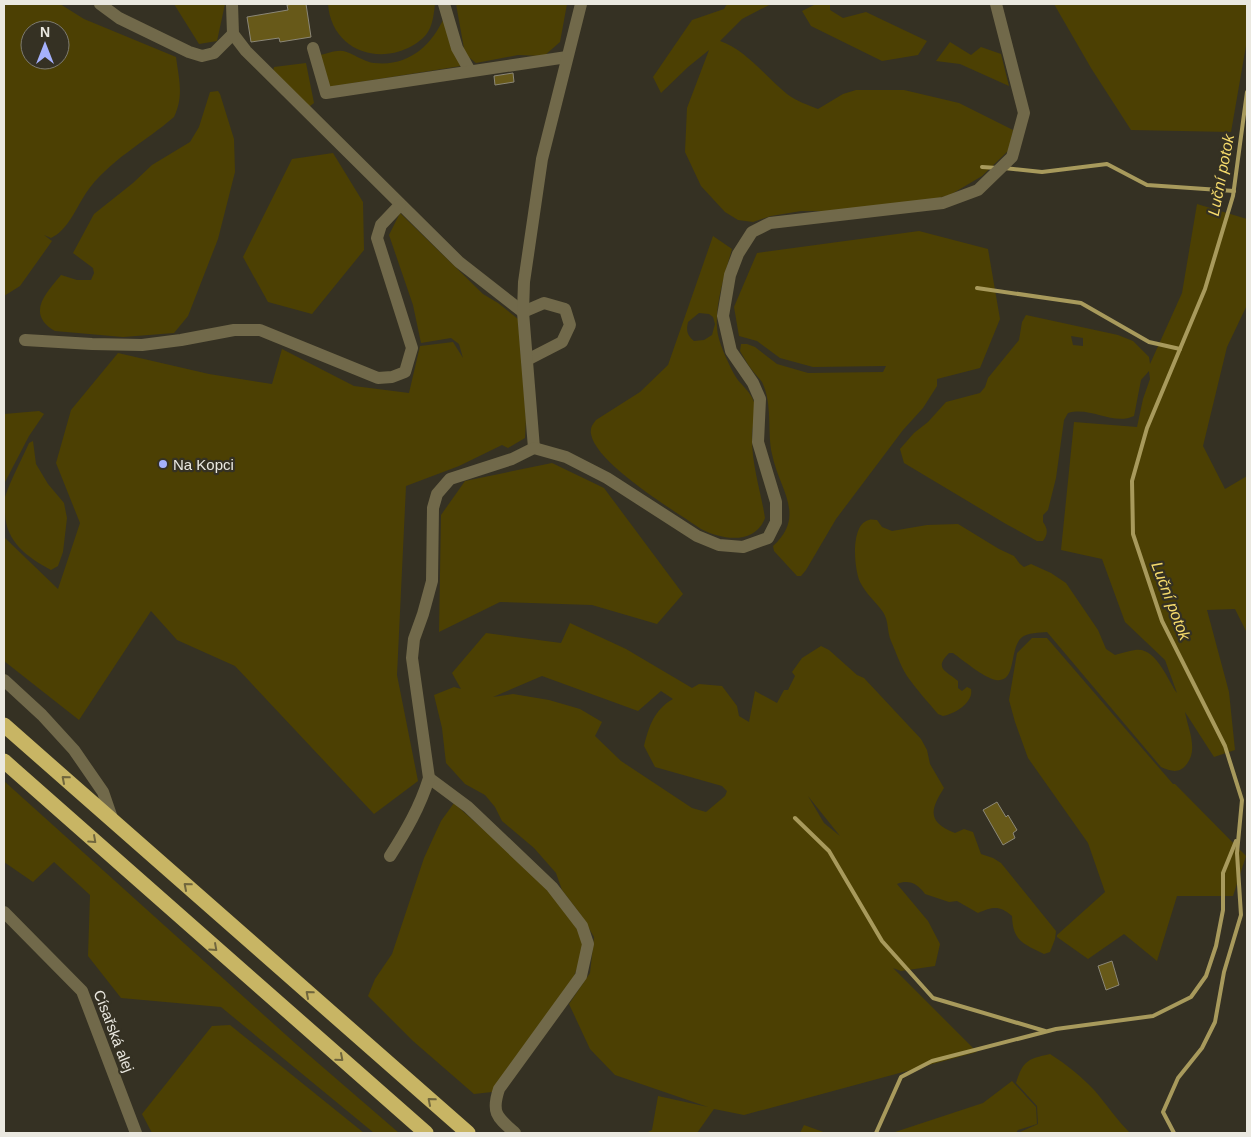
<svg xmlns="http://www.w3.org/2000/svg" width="1251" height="1137" viewBox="0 0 1251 1137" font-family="Arial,sans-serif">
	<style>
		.green { fill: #4c4003; fill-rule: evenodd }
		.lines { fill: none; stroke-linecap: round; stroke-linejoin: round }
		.stream { stroke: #a89a5c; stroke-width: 4 }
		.building { fill: #675919; stroke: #8b8777 }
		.minor { stroke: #71694a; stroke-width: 12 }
		.highway { stroke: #c8b564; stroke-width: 15 }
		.oneway { stroke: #70663d }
		.poi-dot { fill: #a5b1fc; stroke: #353123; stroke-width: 2 }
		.labels { text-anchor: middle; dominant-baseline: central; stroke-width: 4.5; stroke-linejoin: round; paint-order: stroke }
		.poi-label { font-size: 15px; fill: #eae8e0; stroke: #353123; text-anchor: start }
		.street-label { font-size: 15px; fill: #eae8e0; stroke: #353123 }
		.water-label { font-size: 16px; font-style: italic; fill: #f5da6b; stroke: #353123 }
	</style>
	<rect width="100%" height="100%" fill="#353123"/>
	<g class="green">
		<path d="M4,4H60L84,19L176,57C179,80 184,96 174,117C145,142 108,161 86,193C76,208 68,230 51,238L44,235L52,241L20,286L4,296ZM30,30H60V60H30Z"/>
		<polygon points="174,4 225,4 217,41 199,44"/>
		<path d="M328,4H435C434,12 433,23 429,30C425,38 416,44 408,48C372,65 331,46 328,4Z"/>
		<polygon points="456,4 567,4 560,42 544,56 518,55 476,63 465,54"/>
		<path d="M727,4H771L742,19L720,41C746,50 765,76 787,94C796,101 808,105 818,109L843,94L856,90H904L959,103L1013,130L1009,150L982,176L950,195L917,203L830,211H801L771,216L753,222L738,220L725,212L701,186L685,152L687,108L709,50L688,67L661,93L653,77L692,20L724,9Z"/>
		<polygon points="816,4 830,4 830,10 843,18 866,12 927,41 918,55 882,61 811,26 802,11"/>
		<polygon points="1054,4 1247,4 1247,40 1231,132 1131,130 1091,68"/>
		<path d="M444,18L461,66L328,87L320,55C326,54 336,50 342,51C349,51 364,62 374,63C408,67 431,46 444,18Z"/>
		<polygon points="950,42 971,55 981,47 1001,54 1009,86 960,64 936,61"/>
		<polygon points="306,63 314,103 306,109 273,71 274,67"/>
		<path d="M218,91L220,94L234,139L235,172L218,239L188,316L174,333L123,337L55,331C26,314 45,294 61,275L77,280H91L94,273L93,268L73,253L94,214L133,183L152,165L190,142L199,127L210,92Z"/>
		<polygon points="333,153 363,202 364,250 312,314 268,302 243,257 292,159"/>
		<path d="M1197,204L1247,219V305L1227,347L1203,446L1225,489L1247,476V633L1235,609L1207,610L1229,692L1235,750L1214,757L1185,712C1188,729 1199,750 1186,765C1179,774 1170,771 1161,767L1047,632C1039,633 1028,632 1021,638C1009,650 1017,683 996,680C984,678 963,660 953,653H949C933,669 947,671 958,681V688L962,691L967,687L971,689C974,702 955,714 943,716L938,714C928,702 916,689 907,676C900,665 896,652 891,641C887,632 889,621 883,612C876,602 866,594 860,582C854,569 850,524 869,520C871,519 874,520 877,520L882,527L892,531L927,525L958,524L999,549L1014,556L1020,564L1024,567L1031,564L1051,573L1066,583L1098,630L1106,649L1115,655C1122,653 1128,651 1135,650C1156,646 1168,681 1177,693L1165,660L1125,622L1102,559L1061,550L1074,422L1137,427L1143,399L1150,379L1149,371L1141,380L1134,416C1113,426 1091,406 1068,413L1064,420L1056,478L1048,510L1043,515V522C1048,529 1048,534 1043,541H1037L1006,524L904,463L900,449L914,433L928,422L946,402L980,393L985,387L988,378L1019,340L1022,322L1026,315L1118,335L1133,341L1149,357L1150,364L1182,293ZM1071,336L1083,338V346L1073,345Z"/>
		<polygon points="400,213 483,294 498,303 518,319 526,418 525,438 508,448 502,445 459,466 406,486 397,675 418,781 374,814 235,666 177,640 151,611 79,720 4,661 4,537 58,589 80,523 56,463 71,410 118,353 209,374 272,384 282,349 354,386 409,393 420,346 453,342 463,358 459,344 451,338 421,343 413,305 389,235"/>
		<path d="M919,231L988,249L1000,319L980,368L937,379V386L923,408L903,430L836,519L806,570L801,576H797L774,551L773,546C807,515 779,490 772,454C767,432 773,404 762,382C759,378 755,374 752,370C747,364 744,357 740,351L741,344H747L755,347L777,364L808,373L883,372L886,366L813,367L780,358L757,341L739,336L734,307L757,253Z"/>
		<path d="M713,236L732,249C725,274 713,309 718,335C721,348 728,362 734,374C739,384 750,390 754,402C758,415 751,426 752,439C752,466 761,492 765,518C755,545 722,540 701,529C675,511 596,464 591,434C590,428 592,425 596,420L640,392L668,365ZM699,313L709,314L713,317L715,324L712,335L704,340L694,341C687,335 686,331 688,322Z"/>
		<polygon points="39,411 44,414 29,436 4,484 4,414"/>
		<path d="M33,441L36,464L48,484L64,503L67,518L63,552L58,566L51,570C27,557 6,542 5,513C5,508 4,502 5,497C11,479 21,461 29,443Z"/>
		<polygon points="552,463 604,488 683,594 657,624 592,605 500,602 439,632 441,515 465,481"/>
		<path d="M570,623L626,649L692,688L699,684L722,686L737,706L739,716L749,722L755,691L777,703L784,690H788L795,676L792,672L802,658L821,646L829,650L857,675L864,678L921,739L927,750L930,764L944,788C930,810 927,822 955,833L964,829L973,832L981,854L993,858L1001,863L1056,931L1055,939L1050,952L1044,954C1023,944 1013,941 1012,916C999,905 993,907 978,913L957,901L949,902L925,894C918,884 909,879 897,884L928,921L940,944L935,966L901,971L893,968L977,1052L744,1115L714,1109L697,1133H646L652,1130L658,1096L708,1107L615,1075L590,1049L569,1004L590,973L594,937L581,915L562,890L556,873L534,848L502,821L495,807L485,795L465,784L446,763L442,728L434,695L454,687L461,689L452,673L486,633L561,643ZM542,676L638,711L661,691L673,699C654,710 649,726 644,746L655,767L722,786L727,791L725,796L706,812L692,808L621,761L595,736L602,722L580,709L549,700L513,694L493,697ZM808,796L840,836L824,823Z"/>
		<polygon points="1032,638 1047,638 1173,784 1175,784 1246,856 1233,896 1177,896 1157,961 1124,934 1088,959 1057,937 1057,935 1105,892 1088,843 1028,758 1015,722 1009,700 1017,653"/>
		<polygon points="4,781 296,1044 399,1133 374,1133 221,1007 121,998 88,956 90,895 54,862 33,882 4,862"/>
		<path d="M454,803C485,832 573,903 582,941C584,953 577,968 573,979L492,1092L474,1094L413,1041L368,996L375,979L392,954L424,858L441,821Z"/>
		<polygon points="230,1025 364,1133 152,1133 142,1114 212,1026"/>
		<path d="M1050,1054C1066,1064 1082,1077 1095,1091C1107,1105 1117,1120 1130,1133H1018L1038,1124L1037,1106L1016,1083C1023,1061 1027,1059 1050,1054Z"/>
		<polygon points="1012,1081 1036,1107 1037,1124 1018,1130 1016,1133 892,1133 983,1103"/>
		<polygon points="804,1125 826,1133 800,1133"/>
	</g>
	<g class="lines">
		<g class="stream">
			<polyline points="982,167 997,168"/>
			<polyline points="1004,168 1042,172 1107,164 1147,185 1234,191"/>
			<polyline points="977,288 1081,303 1149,342 1180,349"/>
			<polyline points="795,818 829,851 882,941 933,998 1045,1031"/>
			<polyline points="876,1133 901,1077 932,1061 1056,1029 1153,1016 1191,997 1206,976 1216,946 1223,910 1223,873 1236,841"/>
			<polyline points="1174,1133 1163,1112 1178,1078 1202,1048 1215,1022 1224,972 1241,915 1237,853 1242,800 1225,746 1162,621 1133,534 1132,481 1147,428 1205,289 1233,196 1247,92"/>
		</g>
	</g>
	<g class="building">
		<polygon points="293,4 306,4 311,37 280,42 279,38 251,42 247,17 288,10 287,5"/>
		<polygon points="513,73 514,82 495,85 494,76"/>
		<polygon points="997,802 1006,817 1008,815 1017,830 1013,833 1015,838 1003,845 983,810"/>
		<polygon points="1112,961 1119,985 1106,990 1098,966"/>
	</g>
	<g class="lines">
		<g class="minor">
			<polyline points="100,4 119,18 189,52 202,56 214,53 233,34"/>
			<polyline points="232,4 233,34 246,51 459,262 523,312"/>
			<polyline points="444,4 457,48 470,71"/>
			<polyline points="313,48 326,93 567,57"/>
			<polyline points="523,312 544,303 565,309 570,325 562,342 527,360"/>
			<polyline points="25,340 92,344 142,345 181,340 234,330 260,330 378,378 392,377 405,372 412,348 377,238 381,225 400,205"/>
			<polyline points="534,448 523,312 524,282 542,159 581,4"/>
			<polyline points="4,680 42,715 74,750 103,792 113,821"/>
			<path d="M429,778L468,807L552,887L582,926L588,944L581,976L499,1089C491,1113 497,1117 515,1133"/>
			<path d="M390,856C406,831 420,807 429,778L412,658L414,639L423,614L432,581L433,508L437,494L450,479L512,459L534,448L566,457L607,478L697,536L719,545L743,547L768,538L776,522V502L758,442L760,399L753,383L731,351L723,316L730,275L738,254L752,232L770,223L943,203L978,190L1012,157L1024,113L996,4"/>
			<polyline points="4,912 82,991 136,1133"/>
		</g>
		<g class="highway">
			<polyline points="4,725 468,1133"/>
			<polyline points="4,761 426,1133"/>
		</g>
	</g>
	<defs><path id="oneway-chevron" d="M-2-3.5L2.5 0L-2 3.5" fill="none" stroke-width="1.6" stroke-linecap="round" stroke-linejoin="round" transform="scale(1.25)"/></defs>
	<g class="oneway">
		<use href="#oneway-chevron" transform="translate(65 779) rotate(-139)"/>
		<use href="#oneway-chevron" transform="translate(93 840) rotate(42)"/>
		<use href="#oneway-chevron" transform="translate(187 886) rotate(-139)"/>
		<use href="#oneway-chevron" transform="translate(214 948) rotate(42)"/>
		<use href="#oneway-chevron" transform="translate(309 994) rotate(-139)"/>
		<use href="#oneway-chevron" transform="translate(340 1058) rotate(41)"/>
		<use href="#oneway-chevron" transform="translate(431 1101) rotate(-139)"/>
	</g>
	<circle class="poi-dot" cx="163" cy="464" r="5"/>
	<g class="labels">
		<g class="poi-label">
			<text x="173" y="464">Na Kopci</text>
		</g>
		<g class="street-label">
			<text transform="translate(114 1031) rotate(69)">Císařská alej</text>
		</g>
		<g class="water-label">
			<text transform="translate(1221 175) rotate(-79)">Luční potok</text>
			<text transform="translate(1171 601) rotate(69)">Luční potok</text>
		</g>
	</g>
	<rect width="1251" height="1137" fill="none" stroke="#eae8e0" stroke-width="10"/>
	<g transform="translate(45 45)"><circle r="24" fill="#353123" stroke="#7d7a6f"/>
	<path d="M0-4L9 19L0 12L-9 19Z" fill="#a5b1fc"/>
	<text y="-8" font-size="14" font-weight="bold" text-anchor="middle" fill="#eae8e0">N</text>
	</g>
</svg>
